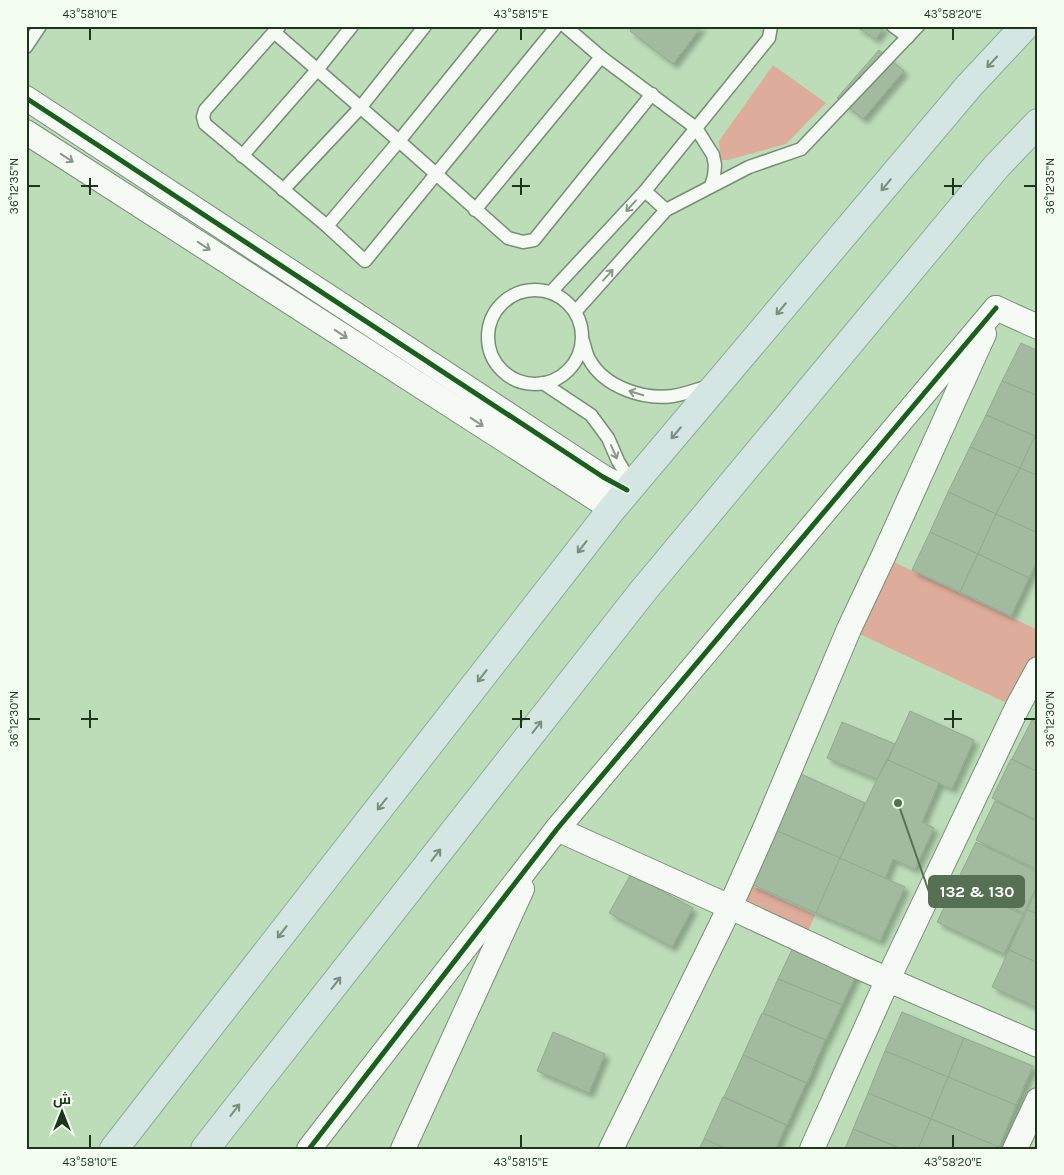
<svg xmlns="http://www.w3.org/2000/svg" width="1064" height="1175" viewBox="0 0 1064 1175" font-family="Karla,Cairo,sans-serif">
	<style>
		.green { fill: #ddac9b }
		.building { fill: #a2bb9e; stroke: #91aa8e; filter: url(#shadow) }
		.lines { fill: none; stroke-linecap: round; stroke-linejoin: round }
		.service-casing { stroke: #768f74; stroke-width: 15 }
		.minor-casing { stroke: #768f74; stroke-width: 26 }
		.trunk-casing { stroke: #89ac9b; stroke-width: 30 }
		.service { stroke: #f5faf4; stroke-width: 12 }
		.minor { stroke: #f5faf4; stroke-width: 24 }
		.trunk { stroke: #d4e6e2; stroke-width: 28 }
		.cycleway-casing { stroke: #f3fef1; stroke-width: 8 }
		.cycleway { stroke: #1b5e20; stroke-width: 5 }
		.oneway { stroke: #788e7e }
		.oneway2 { stroke: #899888 }
		.ticks { fill: none; stroke: #1d351b; stroke-width: 2 }
		.leader { fill: none; stroke: #557052; stroke-width: 2 }
		.callout-dot { fill: #557052; stroke: #f3fef1; stroke-width: 2 }
		.callout { fill: #557052; stroke: #557052; stroke-width: 2 }
		.callout-label { font-size: 16px; text-anchor: middle; font-weight: bold; fill: #fff }
		.neatline { fill: none; stroke: #1d351b; stroke-width: 2 }
		.ticks-label { font-size: 12px; text-anchor: middle; fill: #1d351b }
	</style>
	<defs>
		<filter id="shadow"><feDropShadow dx="4.5" dy="4.5" stdDeviation="2.5" flood-color="#0004"/></filter>
	</defs>
	<rect width="100%" height="100%" fill="#bdddb9"/>
	<g class="green">
		<polygon points="773,65 826,103 786,144 728,160 722,160 720,154 719,141"/>
		<polygon points="883,557 1038,630 1038,665 1017,708 849,629"/>
		<polygon points="750,885 815,915 808,931 735,898"/>
	</g>
	<g class="building">
		<polygon points="633,26 702,26 673,64 630,31"/>
		<polygon points="855,26 885,26 876,39"/>
		<polygon points="879,50 904,71 863,119 837,98"/>
		<polygon points="1021,343 1038,351 1038,396 1002,381"/>
		<polygon points="1002,381 1038,396 1038,430 1035,436 986,415"/>
		<polygon points="986,415 1035,436 1020,468 970,447"/>
		<polygon points="1035,436 1038,437 1038,476 1020,468"/>
		<polygon points="970,447 1020,468 996,514 948,492"/>
		<polygon points="1020,468 1038,476 1038,533 996,514"/>
		<polygon points="948,492 996,514 978,554 930,532"/>
		<polygon points="996,514 1038,533 1038,559 1029,578 978,554"/>
		<polygon points="930,532 978,554 960,592 912,570"/>
		<polygon points="978,554 1029,578 1011,616 960,592"/>
		<polygon points="910,711 974,740 952,789 888,760"/>
		<polygon points="1032,720 1038,723 1038,772 1012,759"/>
		<polygon points="842,722 895,744 877,779 827,758"/>
		<polygon points="1011,759 1038,772 1038,821 992,798"/>
		<polygon points="888,760 939,783 922,822 934,828 915,869 893,859 885,879 840,858 877,779"/>
		<polygon points="801,774 865,803 840,858 775,830"/>
		<polygon points="995,801 1038,822 1038,870 976,840"/>
		<polygon points="775,830 840,858 816,913 751,884"/>
		<polygon points="976,842 1038,872 1038,884 1024,913 957,881"/>
		<polygon points="840,858 905,887 880,941 816,913"/>
		<polygon points="631,874 693,908 672,947 609,913"/>
		<polygon points="956,883 1023,915 1004,954 937,922"/>
		<polygon points="1038,886 1038,914 1027,910"/>
		<polygon points="1027,910 1038,914 1038,963 1009,950"/>
		<polygon points="796,941 859,969 842,1005 778,979"/>
		<polygon points="1009,950 1038,963 1038,1008 992,987"/>
		<polygon points="778,979 842,1005 826,1040 763,1013"/>
		<polygon points="902,1012 964,1038 948,1077 885,1051"/>
		<polygon points="762,1013 825,1040 807,1083 743,1055"/>
		<polygon points="553,1032 605,1054 589,1093 537,1071"/>
		<polygon points="964,1038 1033,1066 1016,1105 948,1077"/>
		<polygon points="885,1051 948,1077 931,1119 868,1093"/>
		<polygon points="743,1055 806,1083 787,1125 724,1097"/>
		<polygon points="948,1077 1016,1105 999,1147 931,1119"/>
		<polygon points="868,1093 931,1119 918,1149 902,1149 853,1129"/>
		<polygon points="723,1097 786,1125 776,1149 727,1149 704,1139"/>
		<polygon points="931,1119 999,1147 998,1149 918,1149"/>
		<polygon points="853,1129 902,1149 845,1149"/>
		<polygon points="704,1139 727,1149 699,1149"/>
	</g>
	<g class="lines">
		<g class="service-casing">
			<g id="service">
				<polyline points="565,26 601,57 696,128 713,155 715,165 714,176 711,186"/>
				<polyline points="893,26 908,37"/>
				<polyline points="279,27 274,32 399,141 508,238 523,242 534,240 652,94"/>
				<polyline points="274,32 205,110 203,117 205,124 327,226 365,261 557,26"/>
				<polyline points="26,47 40,26"/>
				<polyline points="242,156 317,70 352,26"/>
				<polyline points="283,190 360,108 425,26"/>
				<polyline points="645,191 769,38 771,26"/>
				<polyline points="475,210 601,57"/>
				<polyline points="327,226 399,141 492,26"/>
				<circle cx="535" cy="337" r="47"/>
				<polyline points="551,292 645,191 666,210"/>
				<polyline points="576,311 666,210 749,167 801,149 918,26"/>
				<path d="M583,341C585,347 586,354 589,359C604,387 643,400 673,396C685,394 698,389 710,386"/>
				<polyline points="543,383 591,415 608,438 618,461 632,484"/>
			</g>
		</g>
		<g class="minor-casing">
			<g id="minor">
				<polyline points="26,98 603,477 627,490"/>
				<polyline points="26,132 612,509"/>
				<polyline points="996,308 1038,327"/>
				<polyline points="557,829 730,907 859,967 1038,1045"/>
				<polyline points="309,1149 557,829 996,308"/>
				<polyline points="403,1149 522,889"/>
				<polyline points="611,1149 730,907 766,826 849,629 883,557 984,334"/>
				<polyline points="812,1149 888,979 1017,708 1038,669"/>
				<polyline points="1015,1149 1038,1100"/>
			</g>
		</g>
		<g class="trunk-casing">
			<g id="trunk">
				<polyline points="114,1149 612,509 969,86 1025,26"/>
				<polyline points="205,1149 643,591 996,167 1038,123"/>
			</g>
		</g>
		<use href="#service" class="service"/>
		<use href="#minor" class="minor"/>
		<use href="#trunk" class="trunk"/>
		<g class="cycleway-casing">
			<g id="cycleway">
				<polyline points="26,98 603,477 627,490"/>
				<polyline points="309,1149 557,829 996,308"/>
			</g>
		</g>
		<use href="#cycleway" class="cycleway"/>
	</g>
	<defs><path id="oneway-shaft" d="M-6 0H5M1.5-3L5.5 0L1.5 3" fill="none" stroke-width="1.6" stroke-linecap="round" stroke-linejoin="round" transform="scale(1.25)"/></defs>
	<g class="oneway">
		<use href="#oneway-shaft" transform="translate(992 62) rotate(133)"/>
		<use href="#oneway-shaft" transform="translate(886 185) rotate(130)"/>
		<use href="#oneway-shaft" transform="translate(781 309) rotate(130)"/>
		<use href="#oneway-shaft" transform="translate(676 433) rotate(130)"/>
		<use href="#oneway-shaft" transform="translate(582 547) rotate(128)"/>
		<use href="#oneway-shaft" transform="translate(482 676) rotate(128)"/>
		<use href="#oneway-shaft" transform="translate(537 727) rotate(-52)"/>
		<use href="#oneway-shaft" transform="translate(382 804) rotate(128)"/>
		<use href="#oneway-shaft" transform="translate(436 855) rotate(-52)"/>
		<use href="#oneway-shaft" transform="translate(282 932) rotate(128)"/>
		<use href="#oneway-shaft" transform="translate(336 983) rotate(-52)"/>
		<use href="#oneway-shaft" transform="translate(235 1110) rotate(-52)"/>
	</g>
	<g class="oneway2">
		<use href="#oneway-shaft" transform="translate(67 158) rotate(33)"/>
		<use href="#oneway-shaft" transform="translate(631 206) rotate(132)"/>
		<use href="#oneway-shaft" transform="translate(204 246) rotate(33)"/>
		<use href="#oneway-shaft" transform="translate(608 275) rotate(-48)"/>
		<use href="#oneway-shaft" transform="translate(341 334) rotate(33)"/>
		<use href="#oneway-shaft" transform="translate(636 393) rotate(-163)"/>
		<use href="#oneway-shaft" transform="translate(477 422) rotate(33)"/>
		<use href="#oneway-shaft" transform="translate(614 452) rotate(66)"/>
	</g>
	<path class="ticks" d="M90,28V40M521,28V40M953,28V40M90,178V195M521,178V195M953,178V195M28,186H40M81,186H98M512,186H530M944,186H962M1024,186H1036M90,710V728M521,710V728M953,710V728M28,719H40M81,719H98M512,719H530M944,719H962M1024,719H1036M90,1135V1148M521,1135V1148M953,1135V1148"/>
	<path class="leader" d="M898 803L929 892"/>
	<circle class="callout-dot" cx="898" cy="803" r="5"/>
	<rect class="callout" x="929" y="876" width="95" height="31" rx="5"/>
	<g class="callout-label">
		<text x="977" y="897">132 &amp; 130</text>
	</g>
	<rect width="1064" height="1175" fill="none" stroke="#f3fef1" stroke-width="55"/>
	<g transform="translate(62 1112)" stroke="#f3fef1" stroke-width="4" paint-order="stroke">
	<path d="M0-4L9 19L0 12L-9 19Z" fill="#1d351b"/>
	<text y="-8" font-size="14" font-weight="bold" text-anchor="middle" fill="#1d351b">ش</text>
	</g>
	<rect x="28" y="28" width="1008" height="1120" class="neatline"/>
	<g class="ticks-label">
		<text x="90" y="18">43°58'10"E</text>
		<text x="521" y="18">43°58'15"E</text>
		<text x="953" y="18">43°58'20"E</text>
		<text transform="translate(14 186) rotate(-90)" y="4">36°12'35"N</text>
		<text transform="translate(1050 186) rotate(-90)" y="4">36°12'35"N</text>
		<text transform="translate(14 719) rotate(-90)" y="4">36°12'30"N</text>
		<text transform="translate(1050 719) rotate(-90)" y="4">36°12'30"N</text>
		<text x="90" y="1166">43°58'10"E</text>
		<text x="521" y="1166">43°58'15"E</text>
		<text x="953" y="1166">43°58'20"E</text>
	</g>
</svg>
